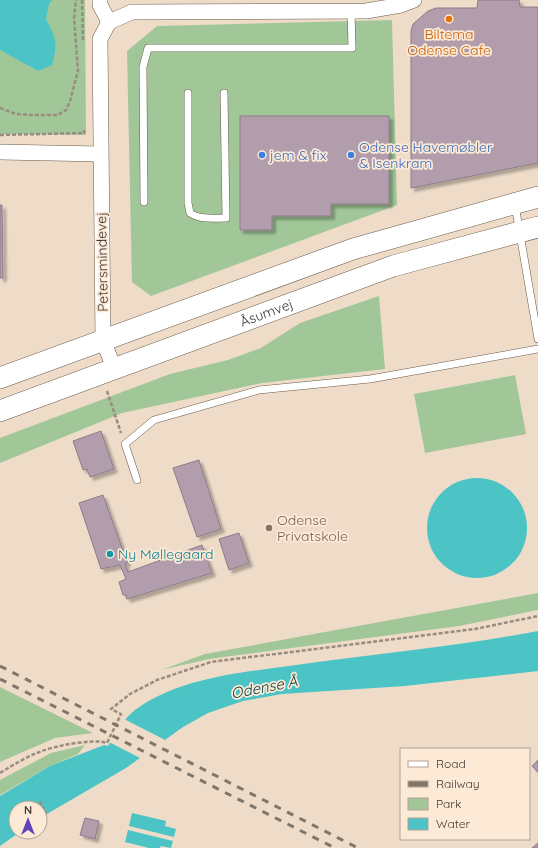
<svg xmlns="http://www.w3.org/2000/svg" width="538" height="848" viewBox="0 0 538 848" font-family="Quicksand,sans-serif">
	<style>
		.green { fill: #a1c799 }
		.water { fill: #4cc4c6 }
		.pier { fill: #eedcc9 }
		.building { fill: #b29dad; stroke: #8e7a8a; filter: url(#shadow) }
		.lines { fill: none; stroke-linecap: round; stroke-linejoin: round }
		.lane-casing { stroke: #695a49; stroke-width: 8 }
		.street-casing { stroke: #695a49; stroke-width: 16 }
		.secondary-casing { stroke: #695a49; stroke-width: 22 }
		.path { stroke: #998c7f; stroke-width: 2.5; stroke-dasharray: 4 2; stroke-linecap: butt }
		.lane { stroke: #fff; stroke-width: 7 }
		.street { stroke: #fff; stroke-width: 15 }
		.secondary { stroke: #fff; stroke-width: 21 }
		.rail { stroke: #81766a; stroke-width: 3; stroke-dasharray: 7 7; stroke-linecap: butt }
		.food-dot { fill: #e8710a; stroke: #fce9d6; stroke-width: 1.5 }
		.shop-dot { fill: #3f7fe0; stroke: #fce9d6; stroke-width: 1.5 }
		.education-dot { fill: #8d6e63; stroke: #fce9d6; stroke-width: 1.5 }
		.culture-dot { fill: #0f9aa8; stroke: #fce9d6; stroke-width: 1.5 }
		.labels { text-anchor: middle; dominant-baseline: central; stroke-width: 3.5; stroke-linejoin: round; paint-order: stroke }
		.food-label { font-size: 14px; fill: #c56008; stroke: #fce9d6 }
		.shop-label { font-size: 14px; fill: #366cbe; stroke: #fce9d6; text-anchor: start }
		.street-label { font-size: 14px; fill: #403831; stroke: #fce9d6 }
		.education-label { font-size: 14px; fill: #785e54; stroke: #fce9d6; text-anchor: start }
		.culture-label { font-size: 14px; fill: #0d838f; stroke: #fce9d6; text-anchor: start }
		.water-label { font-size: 15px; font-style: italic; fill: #084142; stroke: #fce9d6 }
	</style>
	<defs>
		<filter id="shadow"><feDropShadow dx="3.5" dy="3.5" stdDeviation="1" flood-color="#0004"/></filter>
	</defs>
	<rect width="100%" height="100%" fill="#eedcc9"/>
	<g class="green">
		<polygon points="0,0 85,0 86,135 0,134"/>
		<polygon points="392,20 397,205 151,296 132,282 127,51 157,26"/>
		<polygon points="379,296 385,369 262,383 122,413 0,463 0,438 170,374 228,360 261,348 300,323"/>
		<polygon points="515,375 526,434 425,453 414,394"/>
		<polygon points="538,593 538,610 459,626 209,659 161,670 205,654"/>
		<polygon points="0,687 93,733 55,738 0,762"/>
		<polygon points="85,745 78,754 50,766 0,795 0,780 51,753"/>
	</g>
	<g class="water">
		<path d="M0,0H52L49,4L46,19C56,38 58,44 52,65L38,71L0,50Z"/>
		<circle cx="477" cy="528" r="50"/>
		<path d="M538,631V671L405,686L282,694L243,701L208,713L183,727L126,768L40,818V808H16V832H20L0,846V796L50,766L104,745L108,746C116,734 123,719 135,710C182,676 248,672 303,664C382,653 460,646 538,631Z"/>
		<polygon points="132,813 166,821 165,826 176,829 174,837 129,826"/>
		<polygon points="128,830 173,841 171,848 161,846 160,848 149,848 125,842"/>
	</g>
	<polygon class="pier" points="124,719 167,741 142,759 109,742"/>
	<g class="building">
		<polygon points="478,0 519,0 520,7 538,7 538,163 411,188 411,31 413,24 428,11 436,8 477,8"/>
		<polygon points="240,116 389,116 389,204 331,204 331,216 272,216 272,230 240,230"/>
		<polygon points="0,205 2,205 3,278 0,278"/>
		<polygon points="101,431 114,469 90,477 87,469 83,470 73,441"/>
		<polygon points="199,460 221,529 197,537 173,468"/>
		<polygon points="103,495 127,562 125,564 128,572 202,545 212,573 127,599 126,595 123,595 119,582 126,579 120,565 101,569 79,503"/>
		<polygon points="239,533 249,563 229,570 219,539"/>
		<polygon points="538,760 538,772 532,766"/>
		<polygon points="85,818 99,821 95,839 80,835"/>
		<polygon points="538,843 538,848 532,848"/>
	</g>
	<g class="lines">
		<g class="lane-casing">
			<g id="lane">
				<path d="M188,93V203L190,213C200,220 214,218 226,218L224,93"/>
				<polyline points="144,202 143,67 148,48 352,48 351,11"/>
				<polyline points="515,205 538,339"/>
				<polyline points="137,480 125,444 154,420 259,390 370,379 538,349"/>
			</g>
		</g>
		<g class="street-casing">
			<g id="street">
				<polyline points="100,0 100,5 109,22"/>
				<polyline points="0,152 100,154"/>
				<polyline points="114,368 103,340 100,39 109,22 132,12 366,11 401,5 414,0"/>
			</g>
		</g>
		<g class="secondary-casing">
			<g id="secondary">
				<polyline points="0,378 353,249 538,197"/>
				<path id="s1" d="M0,411L393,266L538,227"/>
			</g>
		</g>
		<g class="path">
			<polyline points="82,0 83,41"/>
			<polyline points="0,108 16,114 29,115 58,115 66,110 70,101 78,71 74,18 76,0"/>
			<polyline points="0,135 84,133 84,130"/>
			<polyline points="107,391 121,433"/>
			<path d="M0,773C29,755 43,748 76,743C87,742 97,740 107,743L121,714L111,709L130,694L157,680L211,662L475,629L538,616"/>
			<polyline points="40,801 46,814"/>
		</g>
		<use href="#lane" class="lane"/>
		<use href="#street" class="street"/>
		<use href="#secondary" class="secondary"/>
		<g class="rail">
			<polyline points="0,666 358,848"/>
			<polyline points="0,679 335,848"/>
		</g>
	</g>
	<circle class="food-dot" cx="449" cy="19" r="4"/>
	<g class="shop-dot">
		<circle cx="262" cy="155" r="4"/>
		<circle cx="351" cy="155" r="4"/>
	</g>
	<circle class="education-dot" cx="269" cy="528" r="4"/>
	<circle class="culture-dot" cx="110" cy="554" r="4"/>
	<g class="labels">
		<g class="food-label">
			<text x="449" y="34">Biltema<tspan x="449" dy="16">Odense Cafe</tspan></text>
		</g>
		<g class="shop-label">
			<text x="359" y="147">Odense Havemøbler<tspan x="359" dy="16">&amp; Isenkram</tspan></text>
			<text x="270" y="155">jem &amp; fix</text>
		</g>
		<g class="street-label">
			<text transform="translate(102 262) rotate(-91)">Petersmindevej</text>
			<text stroke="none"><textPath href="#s1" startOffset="284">Åsumvej</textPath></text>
		</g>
		<g class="education-label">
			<text x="277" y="520">Odense<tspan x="277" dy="16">Privatskole</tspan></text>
		</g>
		<g class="culture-label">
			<text x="118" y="554">Ny Møllegaard</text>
		</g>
		<g class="water-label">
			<text transform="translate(264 687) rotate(-11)">Odense Å</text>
		</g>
	</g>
	<rect x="400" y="748" width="130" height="92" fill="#fce9d6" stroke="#b1a294"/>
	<rect x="408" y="761" width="20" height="6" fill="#ffffff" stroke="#b1a294"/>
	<text x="436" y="768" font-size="12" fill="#403831">Road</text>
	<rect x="408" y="781" width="20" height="6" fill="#81766a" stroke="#b1a294"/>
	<text x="436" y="788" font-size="12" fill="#403831">Railway</text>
	<rect x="408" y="798" width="20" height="12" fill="#a1c799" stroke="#b1a294"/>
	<text x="436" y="808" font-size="12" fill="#403831">Park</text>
	<rect x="408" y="818" width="20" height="12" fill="#4cc4c6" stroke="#b1a294"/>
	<text x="436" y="828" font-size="12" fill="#403831">Water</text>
	<g transform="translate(28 820)"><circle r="19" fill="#fce9d6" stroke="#b1a294"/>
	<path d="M0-3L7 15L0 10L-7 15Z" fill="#6043bb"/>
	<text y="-6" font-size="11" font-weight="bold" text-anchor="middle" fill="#403831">N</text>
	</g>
</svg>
